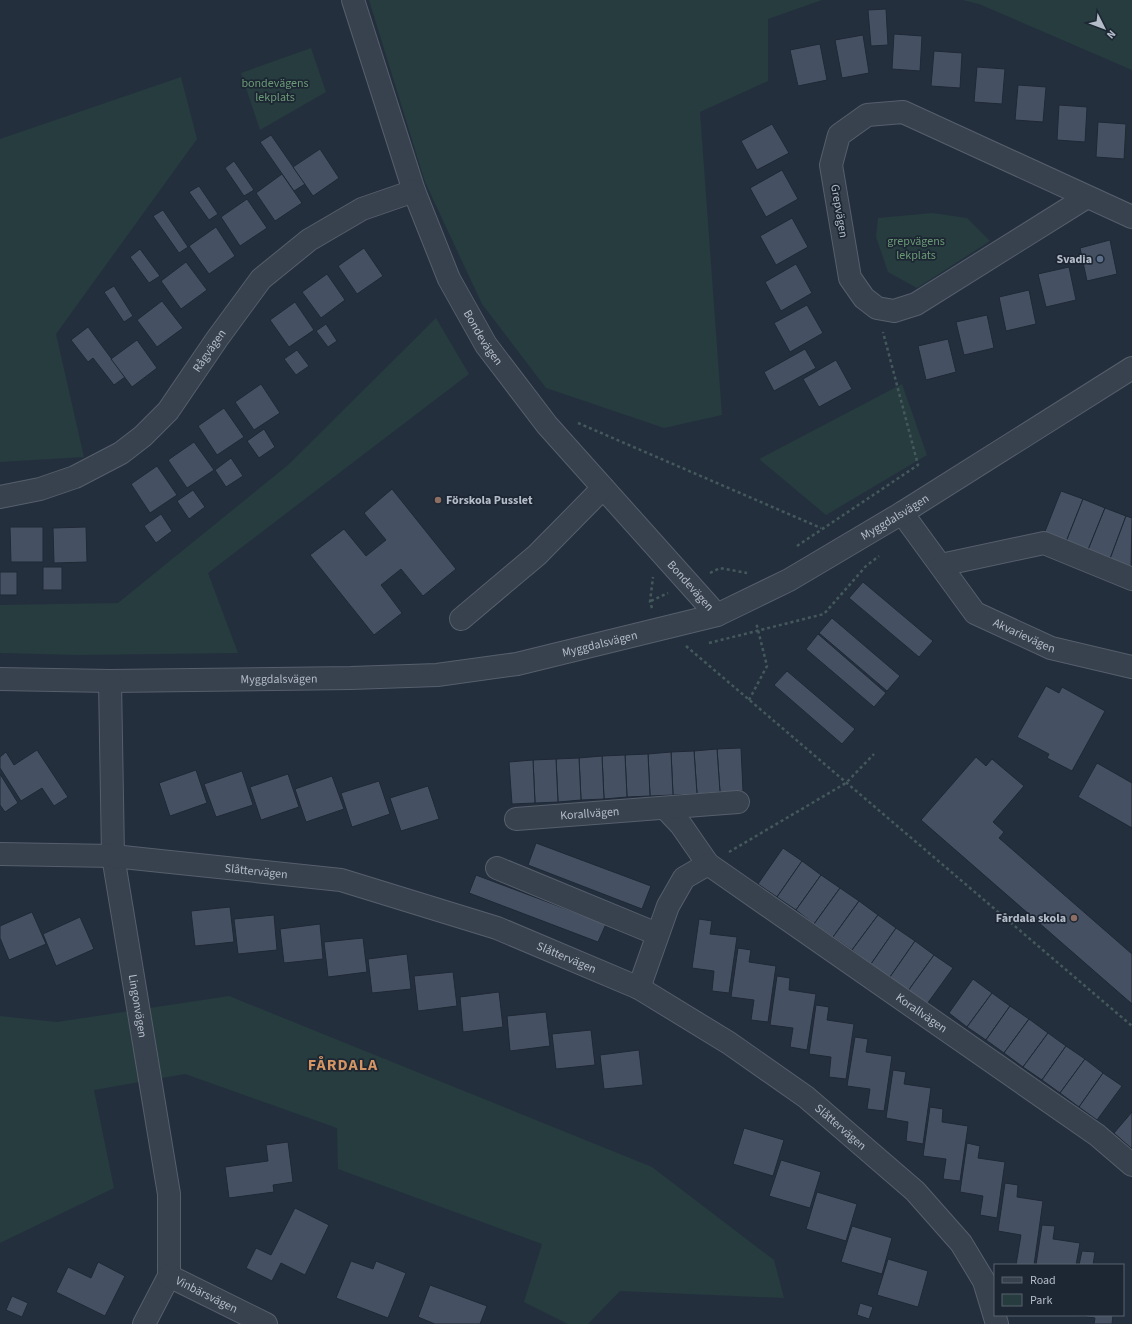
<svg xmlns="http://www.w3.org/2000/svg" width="1132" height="1324" viewBox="0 0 1132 1324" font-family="'Source Sans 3',sans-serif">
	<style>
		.green { fill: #263c3f }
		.building { fill: #455162; stroke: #1f2835 }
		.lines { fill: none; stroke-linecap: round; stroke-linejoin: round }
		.minor-casing { stroke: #565f6c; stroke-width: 24 }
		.path { stroke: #44595c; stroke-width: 2.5; stroke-dasharray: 3 3; stroke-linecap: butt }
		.minor { stroke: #38414e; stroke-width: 22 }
		.service-dot { fill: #5c6f8a; stroke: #1d2633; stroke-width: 1.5 }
		.education-dot { fill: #8d6e63; stroke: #1d2633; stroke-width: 1.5 }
		.labels { text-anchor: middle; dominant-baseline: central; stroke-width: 3.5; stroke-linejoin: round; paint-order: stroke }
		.park-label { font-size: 12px; fill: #6b9a76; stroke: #1d2633 }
		.street-label { font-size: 12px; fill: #b4bcc9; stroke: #1d2633 }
		.poi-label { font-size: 12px; font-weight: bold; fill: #b4bcc9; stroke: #1d2633; text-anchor: end }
		.district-label { font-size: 16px; font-weight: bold; letter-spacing: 1px; fill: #d59563; stroke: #1d2633 }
	</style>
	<rect width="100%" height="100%" fill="#242f3e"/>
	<g class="green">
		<polygon points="369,0 822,0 768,19 768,81 700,112 722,415 664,428 546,388 482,304 425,182"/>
		<polygon points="963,0 1132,0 1132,70 979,4"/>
		<polygon points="311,48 326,92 260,130 241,73"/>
		<polygon points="181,77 197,139 56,334 84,457 0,462 0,139"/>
		<polygon points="932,213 967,218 990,241 917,288 888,272 876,237 878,218"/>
		<polygon points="436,318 469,374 208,573 238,653 78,655 0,653 0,605 118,603 288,465"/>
		<polygon points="902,384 927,455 826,515 759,459"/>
		<polygon points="229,996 652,1167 774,1260 784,1298 620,1291 588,1324 568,1324 524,1302 542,1244 338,1169 337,1128 185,1074 94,1090 114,1188 0,1243 0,1016 57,1022"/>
	</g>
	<g class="building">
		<polygon points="886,9 888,45 871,46 868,10"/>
		<polygon points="894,34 922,36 920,71 892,69"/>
		<polygon points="863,35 869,73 842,78 835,40"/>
		<polygon points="820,44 827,80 798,86 790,50"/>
		<polygon points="934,51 962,53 960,88 931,86"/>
		<polygon points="977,67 1005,69 1002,104 974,102"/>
		<polygon points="1018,85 1046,87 1043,122 1015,120"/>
		<polygon points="1059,105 1087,107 1085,142 1057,140"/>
		<polygon points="1098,122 1126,124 1124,159 1096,157"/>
		<polygon points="772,124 789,153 757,170 741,141"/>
		<polygon points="271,135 305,184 294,191 260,142"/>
		<polygon points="320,149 339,178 313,196 293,167"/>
		<polygon points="234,161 254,190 244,196 225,168"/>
		<polygon points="782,170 798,199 766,217 750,188"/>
		<polygon points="282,174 302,203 275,221 256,193"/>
		<polygon points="199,186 218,214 209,220 189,192"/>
		<polygon points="247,199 267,228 240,246 221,217"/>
		<polygon points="163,210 188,247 179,253 153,216"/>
		<polygon points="792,218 808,247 776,265 760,236"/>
		<polygon points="216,227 235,256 209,274 189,246"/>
		<polygon points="1110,240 1117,274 1087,281 1080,248"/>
		<polygon points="364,248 383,276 357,294 338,266"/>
		<polygon points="140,249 160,276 149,283 130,257"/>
		<polygon points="186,262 207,290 181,309 161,281"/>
		<polygon points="796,264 812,293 781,311 765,282"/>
		<polygon points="1069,267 1076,300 1046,307 1038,274"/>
		<polygon points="327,274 345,300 321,318 302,292"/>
		<polygon points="114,286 133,316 124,322 104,292"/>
		<polygon points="1029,290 1036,324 1006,331 999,297"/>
		<polygon points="162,301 183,328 157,347 137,320"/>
		<polygon points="295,302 314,330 289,347 270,320"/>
		<polygon points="807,305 823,333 790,352 774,323"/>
		<polygon points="987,315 994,348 964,355 956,322"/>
		<polygon points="326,324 337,341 328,347 316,331"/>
		<polygon points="88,327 125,377 114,385 93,358 88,362 71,340"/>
		<polygon points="948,339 956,372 926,380 918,346"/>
		<polygon points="137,340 157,368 132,387 111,359"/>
		<polygon points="805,349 816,368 774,391 764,372"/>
		<polygon points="297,350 309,366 296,375 284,359"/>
		<polygon points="836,360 852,389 819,407 803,379"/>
		<polygon points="261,384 280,413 254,430 235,402"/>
		<polygon points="224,408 244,437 217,455 198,426"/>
		<polygon points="264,429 275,447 259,458 247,441"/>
		<polygon points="194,442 214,470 187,488 168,460"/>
		<polygon points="231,458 243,476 226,487 215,470"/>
		<polygon points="157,466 177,495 150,513 131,484"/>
		<polygon points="392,489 456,569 423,596 401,569 381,585 402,613 374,635 310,555 344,529 366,556 386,540 364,513"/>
		<polygon points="193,490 205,507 189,519 177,501"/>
		<polygon points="1061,491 1083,499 1066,542 1044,534"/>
		<polygon points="1083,499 1105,508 1088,550 1066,542"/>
		<polygon points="1105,508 1126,516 1110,559 1088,550"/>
		<polygon points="161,514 172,531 156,543 144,526"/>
		<polygon points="1126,516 1132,518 1131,567 1110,559"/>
		<polygon points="10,527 43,527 43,562 11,562"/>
		<polygon points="86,527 87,562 54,563 53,528"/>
		<rect x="43" y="567" width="19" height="23"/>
		<rect x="0" y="572" width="17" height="23"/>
		<polygon points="863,582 933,641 919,657 849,598"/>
		<polygon points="832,618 900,676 887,691 819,633"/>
		<polygon points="818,634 886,693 874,707 806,649"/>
		<polygon points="787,671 855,729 842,744 774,685"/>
		<polygon points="1046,686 1059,693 1062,687 1105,711 1072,771 1047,758 1049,754 1017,737"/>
		<polygon points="741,748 743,791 720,792 717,749"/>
		<polygon points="717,749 720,792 697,794 694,751"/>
		<polygon points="37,750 68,797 54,806 42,788 21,801 0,768 0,757 6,752 14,765"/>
		<polygon points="694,751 697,794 673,795 671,752"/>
		<polygon points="671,752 673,795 650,796 648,754"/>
		<polygon points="648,754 650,796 627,797 625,755"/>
		<polygon points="625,755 627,797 604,799 602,756"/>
		<polygon points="602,756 604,799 581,800 579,758"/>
		<polygon points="976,757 986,766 992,759 1024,786 993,822 1004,832 999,838 1132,954 1132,1004 921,820"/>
		<polygon points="579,758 581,800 558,802 556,759"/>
		<polygon points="556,759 558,802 535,803 533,760"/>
		<polygon points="533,760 535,803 512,804 509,762"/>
		<polygon points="1097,763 1132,783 1132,828 1078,797"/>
		<polygon points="196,770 207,803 170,816 159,783"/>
		<polygon points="242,771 253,805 216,817 204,784"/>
		<polygon points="0,774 18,803 5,812 0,805"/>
		<polygon points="288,774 299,807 261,820 250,787"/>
		<polygon points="332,776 344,809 306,822 295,789"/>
		<polygon points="379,781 390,814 352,827 341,793"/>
		<polygon points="428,786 439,819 401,831 390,798"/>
		<polygon points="536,843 651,886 642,909 528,865"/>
		<polygon points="783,848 802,861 777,897 758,884"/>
		<polygon points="802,861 821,875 796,910 777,897"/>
		<polygon points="476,875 606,924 598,942 469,893"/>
		<polygon points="821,875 840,888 814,924 796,910"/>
		<polygon points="840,888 859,901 833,937 814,924"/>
		<polygon points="859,901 878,915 852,950 833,937"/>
		<polygon points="230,907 234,942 195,946 191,911"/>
		<polygon points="32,912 46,944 9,960 0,938 0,926"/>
		<polygon points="274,915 277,950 238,954 234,919"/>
		<polygon points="878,915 896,928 871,964 852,950"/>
		<polygon points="80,917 94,949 56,966 43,934"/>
		<polygon points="699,919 712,921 710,934 737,937 729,993 712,991 714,971 692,968"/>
		<polygon points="320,924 323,959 284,963 280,929"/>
		<polygon points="896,928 915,941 890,977 871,964"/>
		<polygon points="363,938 367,972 328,977 324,942"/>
		<polygon points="915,941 934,955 908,991 890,977"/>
		<polygon points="738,948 751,950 749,962 776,966 768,1022 751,1020 754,1000 731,997"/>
		<polygon points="407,954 411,989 372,993 368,959"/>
		<polygon points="934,955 953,968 927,1004 908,991"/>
		<polygon points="453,972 457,1006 418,1011 414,976"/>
		<polygon points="777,976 790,978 789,990 816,994 807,1050 790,1047 793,1028 770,1025"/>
		<polygon points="973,979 992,993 967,1027 949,1013"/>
		<polygon points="499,992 503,1027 463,1032 460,997"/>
		<polygon points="992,993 1010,1006 986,1040 967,1027"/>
		<polygon points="816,1005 829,1007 827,1020 854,1024 846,1079 829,1077 831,1057 809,1054"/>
		<polygon points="1010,1006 1029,1019 1004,1053 986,1040"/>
		<polygon points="546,1012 550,1046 510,1051 507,1016"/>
		<polygon points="1029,1019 1048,1033 1023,1067 1004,1053"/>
		<polygon points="591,1030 595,1065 556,1069 552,1034"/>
		<polygon points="1048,1033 1066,1046 1042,1080 1023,1067"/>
		<polygon points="855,1037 868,1039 866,1052 892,1056 884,1111 867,1109 870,1089 847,1086"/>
		<polygon points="1066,1046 1085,1059 1060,1093 1042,1080"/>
		<polygon points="639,1050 643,1085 604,1089 600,1055"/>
		<polygon points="1085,1059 1103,1073 1079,1107 1060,1093"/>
		<polygon points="893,1070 906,1072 904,1084 931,1088 923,1144 906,1141 908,1122 886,1118"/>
		<polygon points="1103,1073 1122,1086 1097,1120 1079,1107"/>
		<polygon points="930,1107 943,1109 942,1122 968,1126 960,1181 943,1179 946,1159 923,1156"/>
		<polygon points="1132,1112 1132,1148 1131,1148 1114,1133"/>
		<polygon points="744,1128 784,1140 773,1176 733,1164"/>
		<polygon points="288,1142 293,1182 273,1185 274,1192 229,1198 225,1167 268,1161 266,1145"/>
		<polygon points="967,1143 980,1146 978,1158 1005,1162 997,1218 980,1215 983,1196 960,1192"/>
		<polygon points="781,1160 821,1172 810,1208 769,1196"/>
		<polygon points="1005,1183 1018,1185 1017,1197 1043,1201 1034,1265 1016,1265 1021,1235 998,1231"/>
		<polygon points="817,1192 857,1204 846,1241 806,1229"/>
		<polygon points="295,1208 329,1225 305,1275 281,1263 272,1281 246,1268 256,1248 271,1255"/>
		<polygon points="1042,1225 1055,1226 1053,1239 1080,1243 1076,1265 1036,1265"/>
		<polygon points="852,1226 892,1238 882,1274 841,1262"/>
		<polygon points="1082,1251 1095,1252 1093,1265 1079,1265"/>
		<polygon points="888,1259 928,1271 918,1307 877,1295"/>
		<polygon points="351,1261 373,1269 376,1261 406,1273 388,1318 336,1298"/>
		<polygon points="98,1262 125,1276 105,1316 56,1292 68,1267 91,1278"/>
		<polygon points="430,1285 487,1306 480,1324 435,1324 418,1317"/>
		<polygon points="12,1296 28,1303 22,1317 6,1310"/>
		<polygon points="860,1303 873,1307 869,1319 857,1315"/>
		<polygon points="1074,1315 1113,1315 1112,1324 1094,1324 1095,1318"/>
	</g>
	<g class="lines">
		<g class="minor-casing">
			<g id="minor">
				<path id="s1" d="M353,0L414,191L449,279L486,345L547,425L717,615"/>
				<polyline points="1087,197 916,304 894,311 877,308 864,298 850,278 831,165 839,135 867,115 903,112 1132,217"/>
				<path id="s2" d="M0,497L40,489L75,477L121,453L143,436L168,411L217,339L261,279L309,240L362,209L414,191"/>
				<path id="s3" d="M902,513L975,613L1051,648L1132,667"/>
				<polyline points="941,565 1044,543 1132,579"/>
				<polyline points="461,619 537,555 603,488"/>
				<path id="s4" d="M0,679L110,681L351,678L437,675L517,664L717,615L789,580L902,513L1132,368"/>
				<path id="s5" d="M110,681L113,856L169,1194V1276L144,1324"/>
				<path id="s6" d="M665,808L681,825L708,864L1097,1135L1132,1165"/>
				<path id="s7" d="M516,819L738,802"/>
				<path id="s8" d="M0,854L113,856L341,880L497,928L639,988L729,1043L806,1097L915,1191L961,1243L984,1281L997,1324"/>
				<polyline points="497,868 657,934"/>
				<polyline points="639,988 668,906 684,878 708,864"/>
				<path id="s9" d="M169,1276L266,1324"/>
			</g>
		</g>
		<g class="path">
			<polyline points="578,423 821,528"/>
			<polyline points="797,546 918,465 883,332"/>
			<polyline points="710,573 720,568 747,573"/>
			<polyline points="651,601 668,593"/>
			<polyline points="652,608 650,602 653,577"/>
			<polyline points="709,643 824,614 866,566 879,556"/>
			<polyline points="686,646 1132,1026"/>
			<polyline points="749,700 767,666 756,622"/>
			<polyline points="729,852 846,783 874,754"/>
		</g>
		<use href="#minor" class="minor"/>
	</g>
	<circle class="service-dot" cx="1100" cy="259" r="4"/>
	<g class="education-dot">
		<circle cx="438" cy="500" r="4"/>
		<circle cx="1074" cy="918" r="4"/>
	</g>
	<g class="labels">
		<g class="park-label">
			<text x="275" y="83">bondevägens<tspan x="275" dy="14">lekplats</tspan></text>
			<text x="916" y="241">grepvägens<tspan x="916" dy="14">lekplats</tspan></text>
		</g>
		<g class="street-label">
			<text transform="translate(839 211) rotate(80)">Grepvägen</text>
			<text stroke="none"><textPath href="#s1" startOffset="363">Bondevägen</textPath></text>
			<text stroke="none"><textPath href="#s2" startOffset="266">Rågvägen</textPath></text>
			<text stroke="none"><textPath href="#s4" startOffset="927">Myggdalsvägen</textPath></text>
			<text stroke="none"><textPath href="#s1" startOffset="687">Bondevägen</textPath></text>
			<text stroke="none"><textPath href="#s3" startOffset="178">Akvarievägen</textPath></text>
			<text stroke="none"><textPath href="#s4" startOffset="603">Myggdalsvägen</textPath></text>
			<text stroke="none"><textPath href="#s4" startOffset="279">Myggdalsvägen</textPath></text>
			<text stroke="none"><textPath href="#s7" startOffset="74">Korallvägen</textPath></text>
			<text stroke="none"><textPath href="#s8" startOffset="257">Slåttervägen</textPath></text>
			<text stroke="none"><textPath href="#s8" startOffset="581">Slåttervägen</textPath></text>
			<text stroke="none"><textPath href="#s5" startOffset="327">Lingonvägen</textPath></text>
			<text stroke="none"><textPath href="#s6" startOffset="331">Korallvägen</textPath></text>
			<text stroke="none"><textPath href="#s8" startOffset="905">Slåttervägen</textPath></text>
			<text stroke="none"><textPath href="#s9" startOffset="42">Vinbärsvägen</textPath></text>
		</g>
		<g class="poi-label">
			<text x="1092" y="259">Svadia</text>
			<text x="446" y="500" text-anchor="start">Förskola Pusslet</text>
			<text x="1066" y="918">Fårdala skola</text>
		</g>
		<g class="district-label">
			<text x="343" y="1065">FÅRDALA</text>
		</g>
	</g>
	<rect x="994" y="1264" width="130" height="52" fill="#1d2633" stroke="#59626f"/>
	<rect x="1002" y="1277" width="20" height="6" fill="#38414e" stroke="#59626f"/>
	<text x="1030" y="1284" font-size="12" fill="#b4bcc9">Road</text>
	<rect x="1002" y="1294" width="20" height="12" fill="#263c3f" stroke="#59626f"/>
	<text x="1030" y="1304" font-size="12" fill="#b4bcc9">Park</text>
	<g transform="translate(1104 28) rotate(132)" stroke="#1d2633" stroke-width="3" paint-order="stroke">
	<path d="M0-3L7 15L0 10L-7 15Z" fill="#b4bcc9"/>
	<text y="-6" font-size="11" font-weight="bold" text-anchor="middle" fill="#b4bcc9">N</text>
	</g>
</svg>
